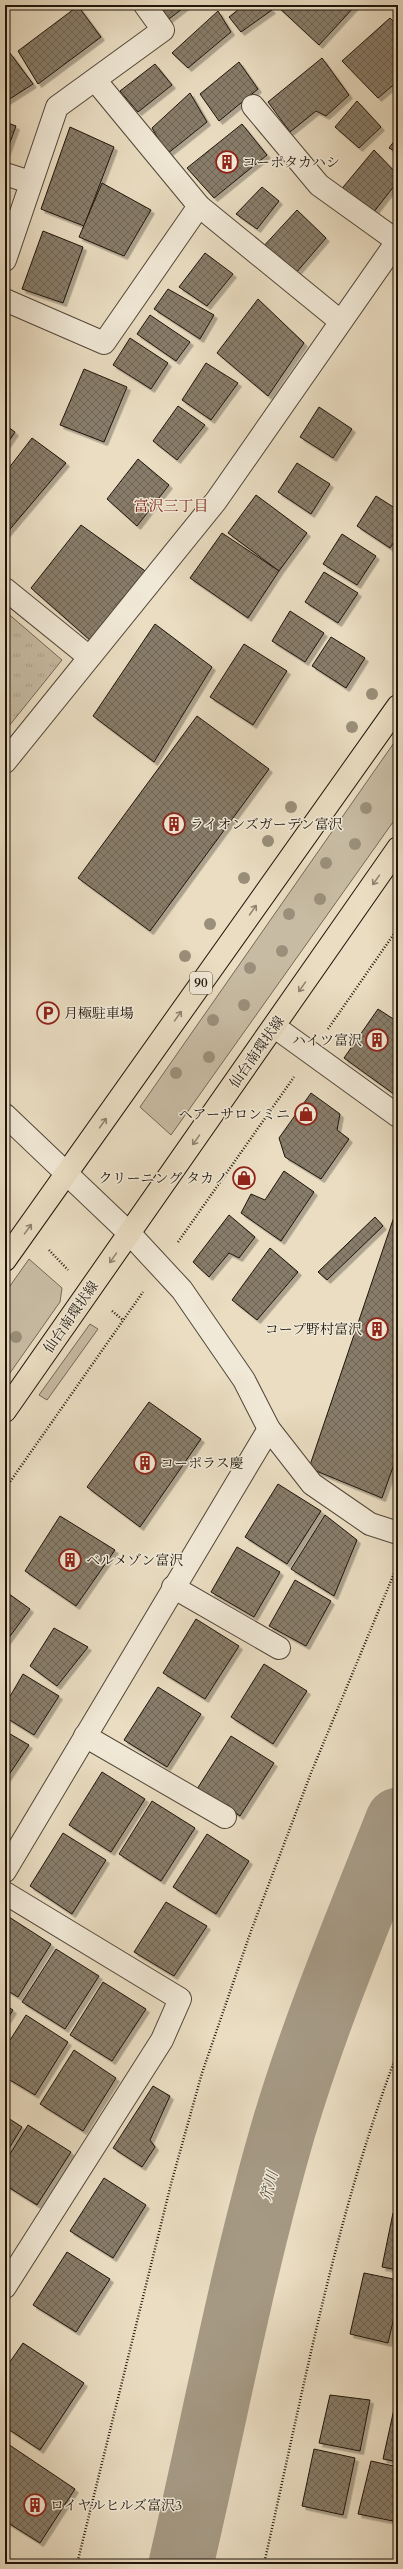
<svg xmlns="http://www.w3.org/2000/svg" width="403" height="2569" viewBox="0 0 403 2569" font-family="Cardo,'Noto Serif JP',serif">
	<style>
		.grass { fill: #c7bba3; stroke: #726857 }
		.park { fill: url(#park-tufts); stroke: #726857 }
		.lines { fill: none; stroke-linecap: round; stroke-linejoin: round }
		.river { stroke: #a59984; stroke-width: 65 }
		.building { fill: url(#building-cross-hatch); stroke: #1e150b; filter: url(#shadow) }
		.street-casing { stroke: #514739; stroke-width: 24 }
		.primary-casing { stroke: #1e150b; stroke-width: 24 }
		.path { stroke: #1e150b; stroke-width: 2.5; stroke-dasharray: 1 2; stroke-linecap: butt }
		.street { stroke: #f1e9d7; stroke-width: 22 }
		.primary { stroke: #eaddc2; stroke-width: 22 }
		.tree { fill: #9a8f7a }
		.oneway { stroke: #8e8370 }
		.labels { text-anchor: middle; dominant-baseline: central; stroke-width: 3; stroke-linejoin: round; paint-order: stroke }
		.shield { fill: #f1e9d7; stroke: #5d5548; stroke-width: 1 }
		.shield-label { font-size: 13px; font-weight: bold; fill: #1e150b }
		.poi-label { font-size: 14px; fill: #1e150b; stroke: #f1e9d7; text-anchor: start }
		.street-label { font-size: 14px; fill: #1e150b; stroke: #f1e9d7 }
		.neighbourhood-label { font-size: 15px; fill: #7a1f14; stroke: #f1e9d7 }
		.water-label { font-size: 15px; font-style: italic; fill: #5b5041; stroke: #f1e9d7 }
	</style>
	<defs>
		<pattern id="park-tufts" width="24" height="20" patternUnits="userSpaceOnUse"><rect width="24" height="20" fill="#c7bba3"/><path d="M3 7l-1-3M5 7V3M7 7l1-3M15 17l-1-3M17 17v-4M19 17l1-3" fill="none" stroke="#aaa08b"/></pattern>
		<pattern id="building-cross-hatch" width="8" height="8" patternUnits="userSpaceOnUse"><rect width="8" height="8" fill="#887d6a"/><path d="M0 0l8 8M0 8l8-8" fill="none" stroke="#6f6555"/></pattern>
		<filter id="shadow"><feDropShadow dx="3.5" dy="3.5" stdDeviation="0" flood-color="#0004"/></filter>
	</defs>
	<rect width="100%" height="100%" fill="#eaddc2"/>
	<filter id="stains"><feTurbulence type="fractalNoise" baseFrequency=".005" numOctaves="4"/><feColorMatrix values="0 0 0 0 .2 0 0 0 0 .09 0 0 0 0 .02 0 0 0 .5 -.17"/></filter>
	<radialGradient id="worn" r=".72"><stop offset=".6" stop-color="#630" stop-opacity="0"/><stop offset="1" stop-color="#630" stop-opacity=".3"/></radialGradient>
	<g class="grass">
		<polygon points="398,737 398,815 171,1135 140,1107"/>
		<polygon points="29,1259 62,1288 60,1302 5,1380 5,1293"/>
		<polygon points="90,1324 98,1329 47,1400 39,1395"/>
	</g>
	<polygon class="park" points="5,611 62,660 5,731"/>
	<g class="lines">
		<path class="river" d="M181,2564C215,2418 242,2271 284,2127C315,2023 358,1921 398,1820"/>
	</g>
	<g class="building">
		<polygon points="158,5 187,5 169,19"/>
		<polygon points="244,5 267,5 272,10 241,32 229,17"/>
		<polygon points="276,5 356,5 319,45"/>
		<polygon points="78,6 101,37 38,84 18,51"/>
		<polygon points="218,11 231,32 188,68 172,53"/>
		<polygon points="390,18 398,26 398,81 378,98 342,61"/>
		<polygon points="10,53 33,84 5,102 5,58"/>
		<polygon points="322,58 349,95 326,116 316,111 290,132 268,102"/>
		<polygon points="239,62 258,89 219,121 200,94"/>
		<polygon points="155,64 172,85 138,112 120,91"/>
		<polygon points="190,93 207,122 167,154 152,128"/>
		<polygon points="357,101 381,127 359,148 335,127"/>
		<polygon points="5,122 16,126 5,156"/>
		<polygon points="242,124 267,155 214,198 187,168"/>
		<polygon points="70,127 114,147 84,226 41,209"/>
		<polygon points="398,136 398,153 389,148"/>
		<polygon points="374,150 398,175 398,181 373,213 339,192"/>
		<polygon points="102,183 151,210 124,256 79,237"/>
		<polygon points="262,187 279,201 257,229 236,214"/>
		<polygon points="297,210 326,238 295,274 261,249"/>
		<polygon points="43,231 83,247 63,303 22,289"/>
		<polygon points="205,253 233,274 207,306 179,287"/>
		<polygon points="168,289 214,315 200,339 154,309"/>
		<polygon points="258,299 304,343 268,396 217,353"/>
		<polygon points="150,315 190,342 176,361 137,334"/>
		<polygon points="130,338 168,363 151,389 113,365"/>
		<polygon points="206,363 238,383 211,420 182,400"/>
		<polygon points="84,369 127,387 104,442 60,425"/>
		<polygon points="178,406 205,425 177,460 153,441"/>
		<polygon points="319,407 352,429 333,458 300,437"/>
		<polygon points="5,425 15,432 5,447"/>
		<polygon points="32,438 66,463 5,535 5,473"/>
		<polygon points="138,459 169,485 137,526 107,499"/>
		<polygon points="297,463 330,484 311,514 278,492"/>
		<polygon points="256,495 307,533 279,571 228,533"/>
		<polygon points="376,496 398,510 398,536 390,548 357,526"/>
		<polygon points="81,525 148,573 91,641 31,588"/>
		<polygon points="222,533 279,571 248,618 190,578"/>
		<polygon points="342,534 376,556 357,585 323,564"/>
		<polygon points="324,572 358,593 338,623 305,602"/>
		<polygon points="290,611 324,633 305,662 272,641"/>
		<polygon points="155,624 212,667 154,762 93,716"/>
		<polygon points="331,637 365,658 346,688 312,666"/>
		<polygon points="244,644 287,671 253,725 210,697"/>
		<polygon points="197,716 269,769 150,931 78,878"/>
		<polygon points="378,1009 398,1022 398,1097 344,1058"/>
		<polygon points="311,1093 340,1114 337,1130 349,1139 321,1179 285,1157 279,1138"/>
		<polygon points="284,1171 314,1192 281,1241 241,1213 251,1194 265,1200"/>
		<polygon points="398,1205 398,1453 382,1498 309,1468"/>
		<polygon points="229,1215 255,1237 239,1258 229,1253 209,1277 193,1262"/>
		<polygon points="375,1217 383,1226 327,1280 318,1272"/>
		<polygon points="270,1248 298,1272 257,1320 232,1300"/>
		<polygon points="149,1402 201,1439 140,1527 87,1487"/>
		<polygon points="278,1484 321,1511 287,1564 245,1537"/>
		<polygon points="325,1515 357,1540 334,1596 291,1569"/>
		<polygon points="60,1516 115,1550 76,1606 25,1571"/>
		<polygon points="237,1547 280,1572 254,1617 211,1592"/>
		<polygon points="295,1580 331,1601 306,1646 269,1626"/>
		<polygon points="5,1591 30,1609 5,1643"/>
		<polygon points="196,1619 239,1646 205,1699 163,1673"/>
		<polygon points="54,1628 88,1647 57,1686 30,1666"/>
		<polygon points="264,1664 307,1691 273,1744 231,1717"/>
		<polygon points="23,1674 59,1696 34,1735 5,1717 5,1705"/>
		<polygon points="158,1687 201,1714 167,1767 124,1740"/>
		<polygon points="5,1731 29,1745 6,1779 5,1778"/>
		<polygon points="231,1736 274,1763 240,1816 197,1789"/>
		<polygon points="102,1772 145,1799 111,1852 69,1825"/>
		<polygon points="152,1801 195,1828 161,1881 119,1854"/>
		<polygon points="63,1833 106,1860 72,1914 30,1886"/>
		<polygon points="207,1834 249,1861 216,1914 173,1887"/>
		<polygon points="166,1902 207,1926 174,1976 134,1952"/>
		<polygon points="9,1917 51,1944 18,1997 5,1989 5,1923"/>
		<polygon points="56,1949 99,1976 65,2029 22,2002"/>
		<polygon points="103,1982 146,2009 112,2061 70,2035"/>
		<polygon points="5,2005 13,2010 5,2023"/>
		<polygon points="26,2015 68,2042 35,2095 5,2077 5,2048"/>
		<polygon points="74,2050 116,2078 83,2131 40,2104"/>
		<polygon points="153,2086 170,2096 150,2140 155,2147 142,2167 113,2148"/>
		<polygon points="5,2116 22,2127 5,2155"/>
		<polygon points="28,2125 71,2152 37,2205 5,2185 5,2162"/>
		<polygon points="104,2178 146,2205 113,2258 70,2231"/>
		<polygon points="393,2213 398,2214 398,2270 382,2267"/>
		<polygon points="67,2252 110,2279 76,2332 33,2305"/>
		<polygon points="364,2273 398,2280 398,2300 388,2343 350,2334"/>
		<polygon points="23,2343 84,2383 40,2450 5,2427 5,2369"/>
		<polygon points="330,2395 370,2400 360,2451 319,2443"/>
		<polygon points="396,2400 398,2401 398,2462 383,2459"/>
		<polygon points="5,2442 75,2489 40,2543 5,2521"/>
		<polygon points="314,2449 355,2458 343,2515 302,2506"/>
		<polygon points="371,2461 398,2467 398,2522 358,2514"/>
	</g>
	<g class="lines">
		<g class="street-casing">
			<g id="street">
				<polyline points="95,80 199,206 340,321"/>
				<polyline points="253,106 319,185 397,241"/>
				<polyline points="5,174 30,182"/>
				<polyline points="5,260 57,107 163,30 145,5"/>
				<polyline points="5,300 104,343 199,206"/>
				<polyline points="5,589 89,657"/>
				<polyline points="5,762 216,501 398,240"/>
				<polyline points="275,1027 398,1116"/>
				<polyline points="5,1115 130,1234 182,1290 244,1380 269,1429 312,1484 370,1524 398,1533"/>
				<polyline points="173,1587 279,1648"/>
				<polyline points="85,1736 225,1817"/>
				<polyline points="5,1871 269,1429"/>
				<polyline points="5,1893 180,1999 162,2040 5,2287"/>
			</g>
		</g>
		<g class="primary-casing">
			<g id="primary">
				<polyline points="5,1260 398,706"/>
				<polyline points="5,1411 398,848"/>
			</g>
		</g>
		<g class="path">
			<polyline points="328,1029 398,928"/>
			<polyline points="178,1242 294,1077"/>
			<polyline points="49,1250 68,1270"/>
			<polyline points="112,1311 123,1320"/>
			<polyline points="5,1489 143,1292"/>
			<polyline points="77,2564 171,2184 202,2073 251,1931 311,1773 398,1564"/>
			<path d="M264,2564C303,2392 335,2217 398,2051"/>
		</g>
		<use href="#street" class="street"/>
		<use href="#primary" class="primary"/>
	</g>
	<g class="tree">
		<circle cx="372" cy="694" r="6"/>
		<circle cx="352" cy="727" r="6"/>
		<circle cx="291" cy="807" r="6"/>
		<circle cx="366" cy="808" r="6"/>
		<circle cx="268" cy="841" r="6"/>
		<circle cx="355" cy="844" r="6"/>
		<circle cx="326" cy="863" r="6"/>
		<circle cx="244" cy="878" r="6"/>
		<circle cx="320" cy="899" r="6"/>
		<circle cx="289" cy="914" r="6"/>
		<circle cx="210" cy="924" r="6"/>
		<circle cx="282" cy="951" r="6"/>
		<circle cx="185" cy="956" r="6"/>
		<circle cx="250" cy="968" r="6"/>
		<circle cx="244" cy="1005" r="6"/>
		<circle cx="213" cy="1020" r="6"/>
		<circle cx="209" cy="1057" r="6"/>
		<circle cx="176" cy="1073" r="6"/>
		<circle cx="16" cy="1337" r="6"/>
	</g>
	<defs><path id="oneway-shaft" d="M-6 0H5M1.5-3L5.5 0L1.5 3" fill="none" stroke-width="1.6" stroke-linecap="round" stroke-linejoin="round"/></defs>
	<g class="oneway">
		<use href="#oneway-shaft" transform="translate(376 880) rotate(125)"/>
		<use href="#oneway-shaft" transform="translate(253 910) rotate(-55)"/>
		<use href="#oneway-shaft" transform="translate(302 987) rotate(125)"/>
		<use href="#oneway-shaft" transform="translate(178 1016) rotate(-55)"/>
		<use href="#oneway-shaft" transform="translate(103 1123) rotate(-55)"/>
		<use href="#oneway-shaft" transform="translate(196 1140) rotate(125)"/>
		<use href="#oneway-shaft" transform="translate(28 1229) rotate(-54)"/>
		<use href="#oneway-shaft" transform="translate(113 1258) rotate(125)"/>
	</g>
	<defs>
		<g id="building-ring" transform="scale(1.15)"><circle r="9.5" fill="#f1e9d7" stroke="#8f2418" stroke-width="1.5"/><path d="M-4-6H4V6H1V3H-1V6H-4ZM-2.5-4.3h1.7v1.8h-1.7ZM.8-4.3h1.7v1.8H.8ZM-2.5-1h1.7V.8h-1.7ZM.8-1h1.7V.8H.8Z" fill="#8f2418"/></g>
		<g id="parking-ring" transform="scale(1.15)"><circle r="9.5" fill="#f1e9d7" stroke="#8f2418" stroke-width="1.5"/><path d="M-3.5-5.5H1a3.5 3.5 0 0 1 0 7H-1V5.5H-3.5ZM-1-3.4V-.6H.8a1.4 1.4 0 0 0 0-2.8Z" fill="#8f2418"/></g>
		<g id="shop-ring" transform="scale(1.15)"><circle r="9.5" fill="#f1e9d7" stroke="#8f2418" stroke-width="1.5"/><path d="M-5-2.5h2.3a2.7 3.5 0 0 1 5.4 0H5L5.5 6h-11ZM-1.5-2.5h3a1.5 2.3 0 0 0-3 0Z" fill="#8f2418"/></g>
	</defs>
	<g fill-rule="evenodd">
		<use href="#building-ring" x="227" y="162"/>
		<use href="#building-ring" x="174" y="824"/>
		<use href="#parking-ring" x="48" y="1013"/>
		<use href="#building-ring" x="377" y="1040"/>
		<use href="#shop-ring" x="306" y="1114"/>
		<use href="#shop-ring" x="244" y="1178"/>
		<use href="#building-ring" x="377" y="1329"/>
		<use href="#building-ring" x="145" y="1463"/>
		<use href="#building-ring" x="70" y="1560"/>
		<use href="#building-ring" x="35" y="2505"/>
	</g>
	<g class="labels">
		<rect class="shield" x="190" y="972" width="22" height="22" rx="3"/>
		<g class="shield-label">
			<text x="201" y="983">90</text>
		</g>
		<g class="poi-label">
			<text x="242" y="162">コーポタカハシ</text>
			<text x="190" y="824">ライオンズガーデン富沢</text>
			<text x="64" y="1013">月極駐車場</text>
			<text x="362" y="1040" text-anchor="end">ハイツ富沢</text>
			<text x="290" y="1114" text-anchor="end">ヘアーサロンミニ</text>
			<text x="228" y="1178" text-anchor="end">クリーニング タカノ</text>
			<text x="362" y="1329" text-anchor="end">コープ野村富沢</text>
			<text x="160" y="1463">コーポラス慶</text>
			<text x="86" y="1560">ベルメゾン富沢</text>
			<text x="50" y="2505">ロイヤルヒルズ富沢3</text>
		</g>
		<g class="street-label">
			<text transform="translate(257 1052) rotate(-55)">仙台南環状線</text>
			<text transform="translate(71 1317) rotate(-55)">仙台南環状線</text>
		</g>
		<g class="neighbourhood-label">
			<text x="171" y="506">富沢三丁目</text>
		</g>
		<g class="water-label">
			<text transform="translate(269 2186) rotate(-75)">笊川</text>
		</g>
	</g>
	<rect width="403" height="2569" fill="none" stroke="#eaddc2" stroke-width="20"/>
	<rect x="6" y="6" width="391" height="2557" fill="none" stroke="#1e150b" stroke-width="2"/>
	<rect x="10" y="10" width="383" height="2549" fill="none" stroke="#1e150b"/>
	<rect width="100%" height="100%" filter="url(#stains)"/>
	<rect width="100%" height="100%" fill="url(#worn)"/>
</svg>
